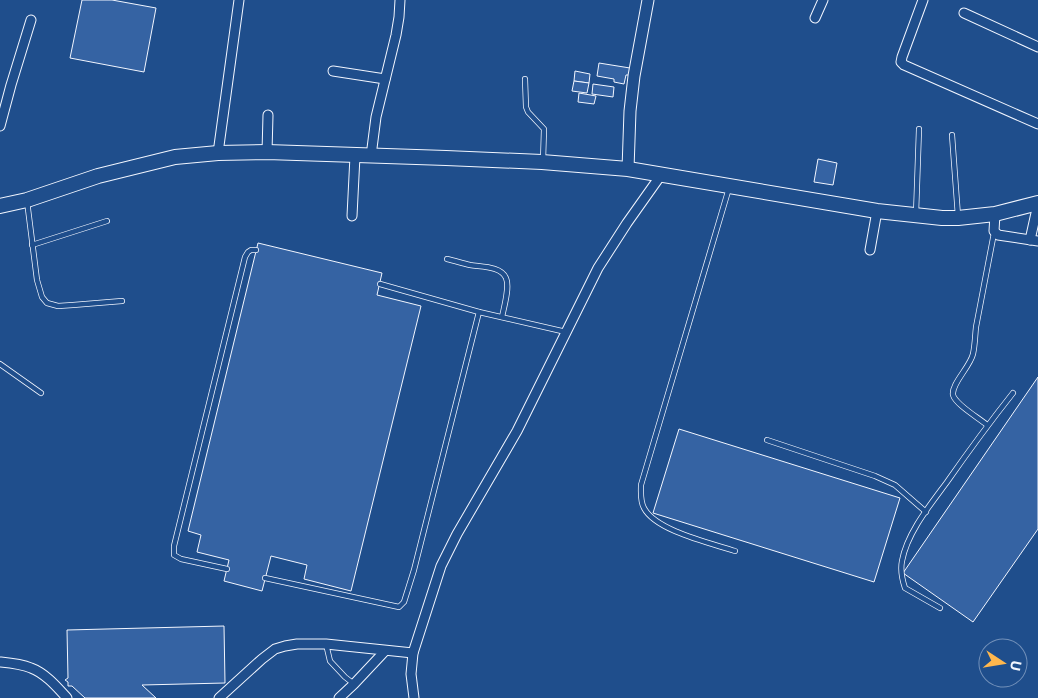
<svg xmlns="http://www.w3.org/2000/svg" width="1038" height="698" viewBox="0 0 1038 698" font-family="'Open Sans',sans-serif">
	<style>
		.building { fill: #3563a3; stroke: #f2f6ff }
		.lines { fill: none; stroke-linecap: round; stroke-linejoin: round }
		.service-casing { stroke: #f2f6ff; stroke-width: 6 }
		.minor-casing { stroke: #f2f6ff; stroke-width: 11 }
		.tertiary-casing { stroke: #f2f6ff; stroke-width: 13 }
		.primary-casing { stroke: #f2f6ff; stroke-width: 16 }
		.service { stroke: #1f4e8c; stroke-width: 4.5 }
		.minor { stroke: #1f4e8c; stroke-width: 9 }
		.tertiary { stroke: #1f4e8c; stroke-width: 11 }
		.primary { stroke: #1f4e8c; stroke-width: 14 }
	</style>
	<rect width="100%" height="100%" fill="#1f4e8c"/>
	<g class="building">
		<polygon points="82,0 112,0 156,8 144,72 70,58"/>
		<polygon points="599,63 630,68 629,75 626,75 624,84 614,82 614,79 597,76"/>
		<polygon points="575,71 590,74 589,83 574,81"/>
		<polygon points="574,81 589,83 587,93 572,91"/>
		<polygon points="593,84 614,87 613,97 592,94"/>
		<polygon points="579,93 596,96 594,104 578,102"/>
		<polygon points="818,159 837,163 833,185 814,182"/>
		<polygon points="258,243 382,273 377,295 421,306 351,591 304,579 307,565 271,556 262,591 224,581 229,560 197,552 201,535 188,531"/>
		<polygon points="1038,377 1038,529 973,622 903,573"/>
		<polygon points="679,429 900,498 874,582 653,513"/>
		<polygon points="224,626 225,683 142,685 156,698 85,698 72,686 68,686 68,682 65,680 68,678 67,630"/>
	</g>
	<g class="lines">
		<g class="service-casing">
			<g id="service">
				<polyline points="525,79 526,107 528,112 544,129 543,161"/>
				<polyline points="952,135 958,216"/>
				<path d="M729,188L641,485C641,493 640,501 644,508C656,531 711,543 735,551"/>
				<polyline points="27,201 37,280 42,297 47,303 58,306 73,305 122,301"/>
				<polyline points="916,214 919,129"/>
				<polyline points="32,245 107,221"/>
				<path d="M447,259C455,261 462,263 470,265C481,267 501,266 506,278C510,287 504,307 502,317"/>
				<polyline points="380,284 479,312 566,332"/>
				<polyline points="0,364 41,393"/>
				<path d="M987,425C979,418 956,405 953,395C951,384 970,367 973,354C975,345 975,336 976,327C982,296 988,264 994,233"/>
				<polyline points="767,440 875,476 895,485 926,512"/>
				<polyline points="227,569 181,559 174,555 174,546 245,257 248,252 251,250 256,250"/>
				<polyline points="265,578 399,607 404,602 414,570 479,312"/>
				<path d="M940,608L905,588C902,579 900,571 902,561C907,533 930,505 947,482C968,452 990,422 1013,393"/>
				<polyline points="326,644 330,661 345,677 354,684"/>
			</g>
		</g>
		<g class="minor-casing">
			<g id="minor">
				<polyline points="923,0 902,57 901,62 904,65 1038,124"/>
				<polyline points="964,13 1038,47"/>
				<polyline points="815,18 823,0"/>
				<polyline points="333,71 385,79"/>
				<polyline points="0,126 11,85 31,20"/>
				<polyline points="267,152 268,115"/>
				<polyline points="218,153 239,0"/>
				<polyline points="371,156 376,117 396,35 399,17 400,0"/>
				<polyline points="995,214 994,231 998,235 1038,241"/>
				<polyline points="352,216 355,156"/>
				<polyline points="1030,240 1038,204"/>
				<polyline points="870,250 877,211"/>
				<path d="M0,662C10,663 21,664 31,668C45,673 57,687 67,698"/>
				<polyline points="219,698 262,659 275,649 285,646 297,644 326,644 413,653"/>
				<polyline points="339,698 354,684 385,651"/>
				<polyline points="414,698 411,674 413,653 441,566 457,534 517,431 598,268 627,223 661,175"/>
			</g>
		</g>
		<g class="tertiary-casing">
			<polyline id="tertiary" points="628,169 630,111 634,76 648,0"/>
		</g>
		<g class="primary-casing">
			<polyline id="primary" points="0,206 27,200 98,176 175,157 218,153 267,152 446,158 542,162 628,169 877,211 942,218 958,218 995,214 1038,203"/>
		</g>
		<use href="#service" class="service"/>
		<use href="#minor" class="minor"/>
		<use href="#tertiary" class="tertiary"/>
		<use href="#primary" class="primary"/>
	</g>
	<g transform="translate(1003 663) rotate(102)"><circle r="24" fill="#1f4e8c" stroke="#7391ba"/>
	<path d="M0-4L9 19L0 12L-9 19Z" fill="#ffb74d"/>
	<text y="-8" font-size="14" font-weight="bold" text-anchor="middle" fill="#f2f6ff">U</text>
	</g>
</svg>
